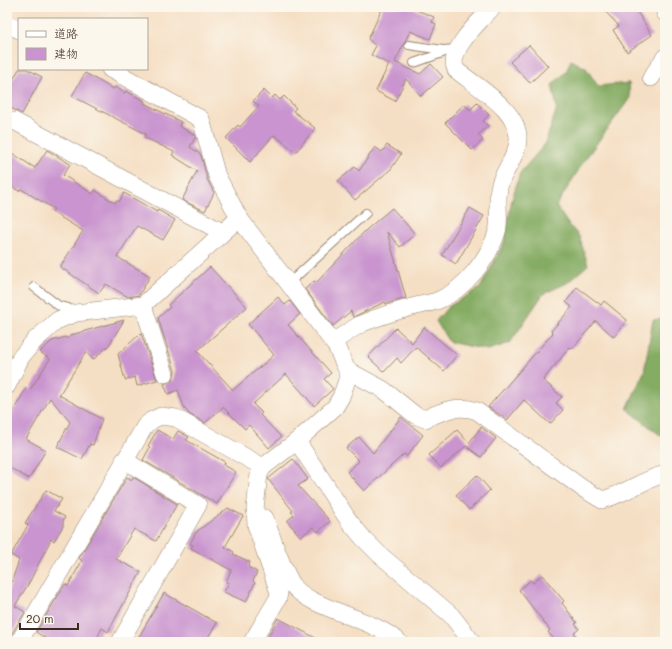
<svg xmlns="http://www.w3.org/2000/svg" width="672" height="649" viewBox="0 0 672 649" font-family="Mali,'Klee One',sans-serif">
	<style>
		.forest { fill: #85ac63; stroke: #606b40 }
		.building { fill: #c994cf }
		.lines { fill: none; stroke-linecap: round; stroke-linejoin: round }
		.lane-casing { stroke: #988471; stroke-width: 10 }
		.street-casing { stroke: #988471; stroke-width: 18 }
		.lane { stroke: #fff; stroke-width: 8 }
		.street { stroke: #fff; stroke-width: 17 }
	</style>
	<rect width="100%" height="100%" fill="#fbf7ec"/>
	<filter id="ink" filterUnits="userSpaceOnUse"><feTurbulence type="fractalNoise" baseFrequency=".025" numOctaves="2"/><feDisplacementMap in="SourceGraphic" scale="8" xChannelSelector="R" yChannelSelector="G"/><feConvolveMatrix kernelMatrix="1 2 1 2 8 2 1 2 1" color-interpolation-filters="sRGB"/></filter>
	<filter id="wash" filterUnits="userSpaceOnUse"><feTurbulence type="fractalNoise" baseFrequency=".012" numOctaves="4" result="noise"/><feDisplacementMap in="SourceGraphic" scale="16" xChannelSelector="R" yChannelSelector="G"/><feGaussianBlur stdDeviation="0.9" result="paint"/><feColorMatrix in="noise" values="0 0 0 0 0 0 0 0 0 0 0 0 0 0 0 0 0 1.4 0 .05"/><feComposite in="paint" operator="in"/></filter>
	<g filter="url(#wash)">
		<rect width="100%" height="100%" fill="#f5dfc4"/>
		<g class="forest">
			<polygon points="571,60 586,68 598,86 629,83 630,98 586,158 556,206 568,224 579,236 588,265 567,283 543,294 510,343 488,350 449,342 436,321 448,307 480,288 504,243 512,199 520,173 545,144 557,108 552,85 566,72"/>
			<polygon points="665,318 665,439 627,409 644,372 653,320"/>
		</g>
		<g id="blocks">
			<g class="building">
				<polygon points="383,7 409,7 434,17 432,22 436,24 430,39 410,31 395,62 420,74 431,64 443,77 421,96 406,79 395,101 376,91 389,64 371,55 376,46 368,39"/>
				<polygon points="601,7 634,7 652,35 627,52 613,30 619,26"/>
				<polygon points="529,45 548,66 530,83 510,62"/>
				<polygon points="19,69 27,69 42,77 22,114 7,106 7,90"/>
				<polygon points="85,73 113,89 115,87 125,93 126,91 145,101 144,103 181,122 179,126 196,136 190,147 201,155 207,179 214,193 205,211 182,200 197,171 172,155 174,152 144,137 146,134 72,96"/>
				<polygon points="264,90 272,98 275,95 280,100 284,96 296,108 293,111 315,128 296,152 274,135 250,162 226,138 238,125 240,127 259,106 253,101"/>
				<polygon points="477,103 489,115 483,121 488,126 478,135 483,140 472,150 445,123 464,104 470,110"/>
				<polygon points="387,145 401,154 391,169 355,200 338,181 355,167 359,171 375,147 382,152"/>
				<polygon points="7,150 35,168 47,150 70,164 63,175 93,194 95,190 115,203 117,200 119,202 124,193 157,212 158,210 175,220 163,240 137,226 117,257 150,276 139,295 128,297 106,284 99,293 60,267 83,231 52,212 54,209 21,189 19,191 7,184"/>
				<polygon points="392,208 415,234 400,247 387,232 406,298 386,304 385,302 353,317 351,311 333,326 305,289 314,281 316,283 366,230"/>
				<polygon points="470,208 484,216 456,264 442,255"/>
				<polygon points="210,267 247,307 197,351 233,390 274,355 248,324 278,297 285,305 290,301 300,314 288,325 331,373 324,379 333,389 314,406 286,374 253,404 262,413 260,415 281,437 269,448 249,425 245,429 223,407 205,423 189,414 184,407 178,390 168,394 164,384 173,380 175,371 158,318 170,307 168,305"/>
				<polygon points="577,287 601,305 604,301 627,320 614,337 596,321 572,349 570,347 543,380 562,397 556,403 563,410 550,424 524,400 507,420 488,407 553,333 551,331 572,307 566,302"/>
				<polygon points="124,320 109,345 93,360 86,352 59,395 102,419 93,445 90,444 82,459 57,447 70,422 50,398 26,439 46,450 29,479 7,466 7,422 27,387 30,390 50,359 40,352 52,341 66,337 67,339 71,335"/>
				<polygon points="424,327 457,355 444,371 416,347 401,363 397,358 384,372 368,357 396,328 412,343"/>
				<polygon points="141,333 157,380 137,386 135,377 125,380 118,354"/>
				<polygon points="401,417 423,435 407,456 404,454 364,491 347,472 359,461 346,448 359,437 373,453"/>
				<polygon points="481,427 496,438 481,457 466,446 441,468 429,455 457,430 469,443"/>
				<polygon points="157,430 173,439 178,431 189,437 186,440 225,462 224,465 236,472 217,504 143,460 150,447 148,446"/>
				<polygon points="293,459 308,479 298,486 330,521 318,532 313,527 301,537 287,521 294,515 291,512 293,511 268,479"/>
				<polygon points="477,475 490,490 469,510 456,495"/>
				<polygon points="127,477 132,480 133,477 177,504 156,541 134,529 116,559 141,572 108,632 102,628 95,642 51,642 36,632 65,584 68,586 82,561 79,558"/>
				<polygon points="46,490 62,499 54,511 65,517 63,521 63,526 54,541 51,539 30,581 15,606 25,612 7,642 7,595 19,560 11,555 28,525 25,523"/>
				<polygon points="228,508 243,516 225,547 234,552 233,554 250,562 248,567 257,572 253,581 255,583 246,602 224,592 229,583 226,582 231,570 191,548 193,545 190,544 196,532"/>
				<polygon points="542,575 564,601 562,603 577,623 575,624 579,629 574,633 581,642 556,642 548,632 550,630 519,590 531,580 533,583"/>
				<polygon points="164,593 217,623 205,642 136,642"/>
				<polygon points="278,618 323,642 265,642"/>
			</g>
		</g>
	</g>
	<g filter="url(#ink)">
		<use href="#blocks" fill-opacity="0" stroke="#988471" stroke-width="1"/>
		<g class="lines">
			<g class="lane-casing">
				<g id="lane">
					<polyline points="409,45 443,50 457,49"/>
					<polyline points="414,63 445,52"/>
					<polyline points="288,284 366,213"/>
					<polyline points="34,287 59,306 68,308 75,313"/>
				</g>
			</g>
			<g class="street-casing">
				<g id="street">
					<polyline points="665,7 665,13"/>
					<polyline points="7,24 19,30"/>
					<polyline points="110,69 201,119 217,176 239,218 336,346 347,370 347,380 341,397 335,407 297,441 263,467 259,474 255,509 256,525 279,593 278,598 252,642"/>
					<polyline points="651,78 665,57"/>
					<polyline points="7,121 14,121 222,232"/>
					<polyline points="143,305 165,374"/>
					<path d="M333,342C342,336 352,329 361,324C379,316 398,311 416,306C424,304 432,303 439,300C465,289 489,258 497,232C501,218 495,200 500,184C504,171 514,160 517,146C526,114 477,87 456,70C446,51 480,21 493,7"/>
					<path d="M347,370L384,390L415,415L425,419C442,411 459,404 477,411L582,488L602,500C625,494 642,480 665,474"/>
					<polyline points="7,386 21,357 35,340 58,320 76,313 143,305 239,218"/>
					<polyline points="297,441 349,521 363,538 379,554 451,615 472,642"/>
					<path d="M265,518C273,540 280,564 292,584C308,609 372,617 399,642"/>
					<polyline points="19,642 145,426 152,420 161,416 176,418 263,467"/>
					<polyline points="120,642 198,505 124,460"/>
				</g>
			</g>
			<use href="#lane" class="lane"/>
			<use href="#street" class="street"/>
		</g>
	</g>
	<rect width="672" height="649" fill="none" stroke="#fbf7ec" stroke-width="24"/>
	<rect x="18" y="18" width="130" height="52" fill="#fbf7ec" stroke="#aea59a"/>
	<rect x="26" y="31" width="20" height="6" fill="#ffffff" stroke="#aea59a"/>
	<text x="54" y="38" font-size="12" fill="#3b2a1e">道路</text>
	<rect x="26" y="48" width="20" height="12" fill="#c994cf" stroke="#aea59a"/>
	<text x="54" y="58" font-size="12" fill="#3b2a1e">建物</text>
	<path d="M20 623v6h58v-6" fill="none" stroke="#3b2a1e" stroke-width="2"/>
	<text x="26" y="623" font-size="12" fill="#3b2a1e" stroke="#fbf7ec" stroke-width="3" paint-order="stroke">20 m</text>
</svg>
